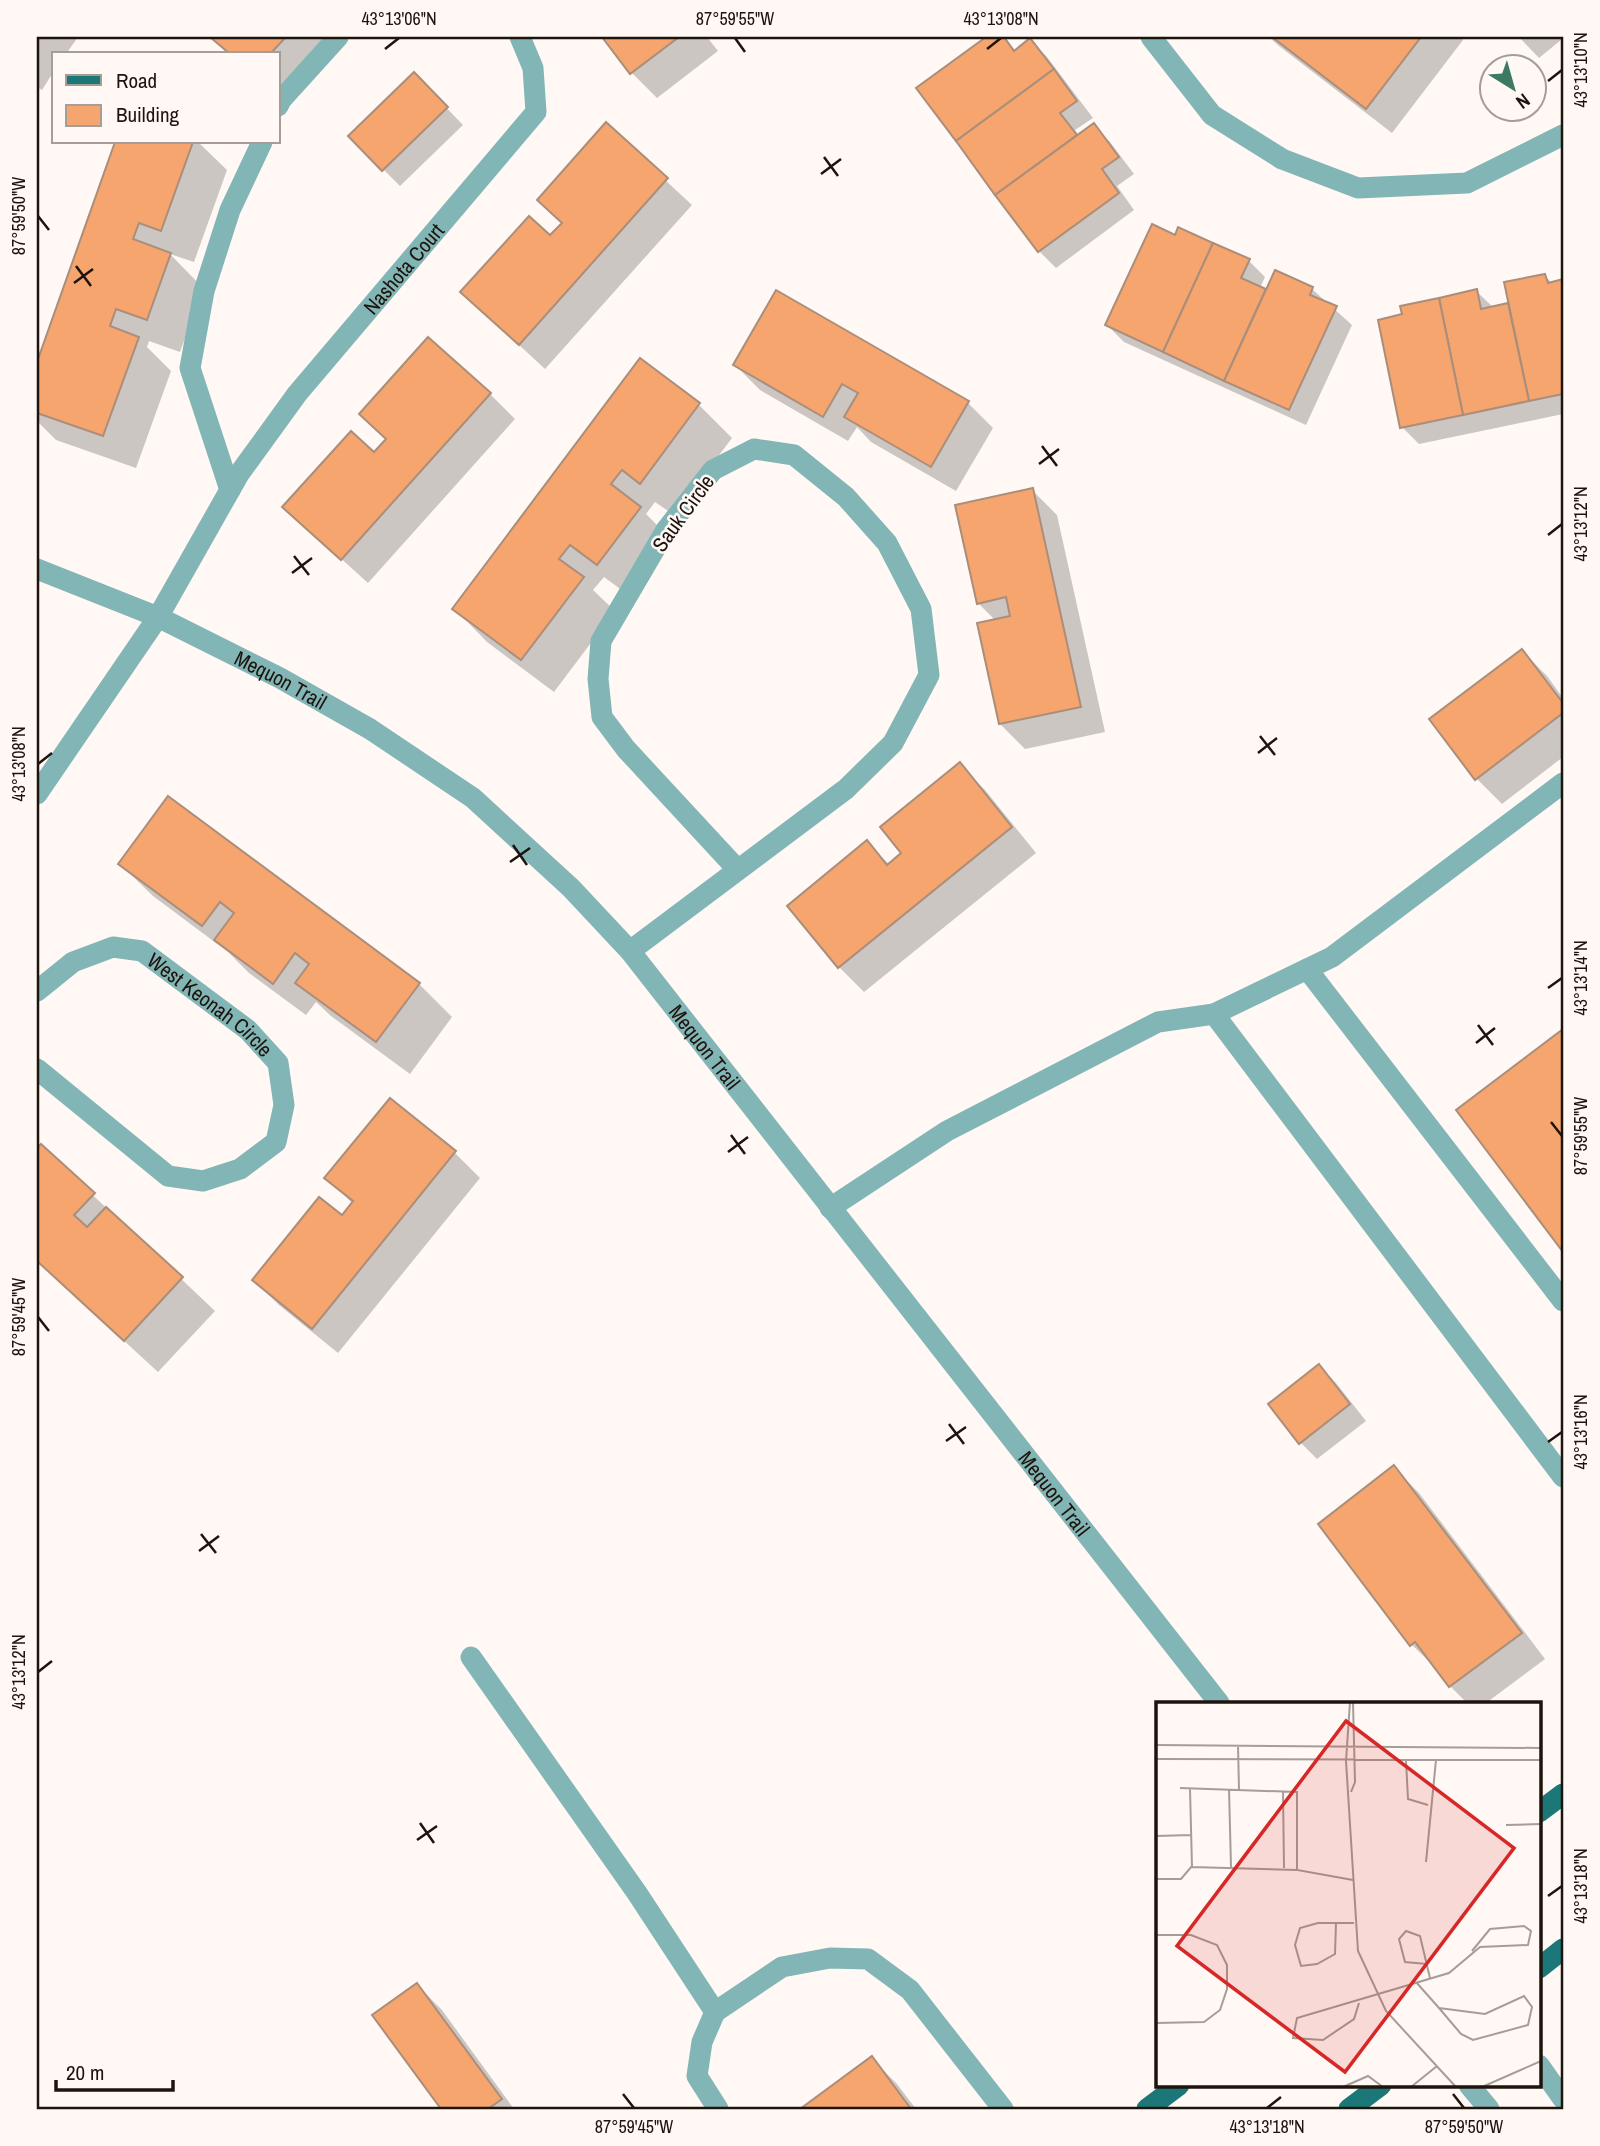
<svg xmlns="http://www.w3.org/2000/svg" width="1600" height="2146" viewBox="0 0 1600 2146" font-family="'Archivo Narrow',sans-serif">
	<style>
		.shadow { fill: #0003 }
		.building { fill: #f5a56d; stroke: #aa8e7b; stroke-width: 2 }
		.lines { fill: none; stroke-linecap: round; stroke-linejoin: round }
		.service { stroke: #82b5b5; stroke-width: 21 }
		.minor { stroke: #82b5b5; stroke-width: 21 }
		.primary { stroke: #1c7778; stroke-width: 21 }
		.ticks { fill: none; stroke: #1e140d; stroke-width: 2.5 }
		.labels { text-anchor: middle; dominant-baseline: central; stroke-width: 5; stroke-linejoin: round; paint-order: stroke }
		.street-label { font-size: 21px; fill: #1e140d; stroke: #fff8f4 }
		.inset-road { fill: none; stroke: #a59d98; stroke-width: 2 }
		.view { fill: #d62828; fill-opacity: 0.15; stroke: #d62828; stroke-width: 3.5 }
		.inset-edge { fill: none; stroke: #1e140d; stroke-width: 3.5 }
		.neatline { fill: none; stroke: #1e140d; stroke-width: 2.5 }
		.ticks-label { font-size: 18px; text-anchor: middle; fill: #1e140d }
	</style>
	<rect width="100%" height="100%" fill="#fff8f4"/>
	<g class="shadow">
		<polygon points="37,37 78,37 66,54 54,54 54,71 42,90 37,87"/>
		<polygon points="211,37 334,37 279,98 278,54 230,54"/>
		<polygon points="604,37 707,37 718,51 657,98 632,73"/>
		<polygon points="989,37 1003,37 1016,51 1030,40 1047,57 1093,118 1075,130 1079,136 1093,125 1110,142 1134,174 1117,186 1134,210 1056,268 1039,251 919,88"/>
		<polygon points="1269,37 1461,37 1463,40 1392,133 1279,46"/>
		<polygon points="1519,37 1563,37 1563,43 1561,40 1539,58"/>
		<polygon points="414,74 463,125 400,186 350,136"/>
		<polygon points="606,125 692,205 545,369 462,292 551,238 563,224 539,200"/>
		<polygon points="116,142 198,142 227,170 194,262 170,254 203,288 180,352 149,341 147,347 171,371 136,468 56,440 37,421 37,367"/>
		<polygon points="1175,237 1249,261 1265,277 1260,288 1267,291 1312,289 1352,325 1306,425 1124,342 1107,325"/>
		<polygon points="1544,275 1552,283 1563,281 1563,414 1419,444 1402,427 1404,315 1476,291 1494,308 1510,305"/>
		<polygon points="640,361 699,405 732,438 674,515 655,502 646,514 673,541 631,597 604,577 593,590 615,611 554,692 487,642 455,609"/>
		<polygon points="735,365 968,403 993,428 956,491 871,442 857,427 848,441 760,390"/>
		<polygon points="490,394 515,419 368,583 284,507 374,454 387,440 361,414"/>
		<polygon points="1032,490 1057,515 1105,732 1025,749 1000,724 996,621 978,603"/>
		<polygon points="1522,651 1547,676 1563,698 1563,757 1502,804 1477,779 1432,720"/>
		<polygon points="960,765 985,790 1036,853 864,992 839,967 867,843 890,865 904,853"/>
		<polygon points="168,799 419,984 452,1017 410,1074 331,1016 316,1002 306,1015 249,973 228,952 153,896 120,864"/>
		<polygon points="1563,1031 1563,1249 1459,1110"/>
		<polygon points="41,1146 215,1311 158,1372 37,1261 37,1151"/>
		<polygon points="455,1153 480,1178 338,1353 279,1305 254,1280 342,1218 353,1204 327,1178"/>
		<polygon points="1319,1366 1336,1383 1366,1421 1317,1459 1301,1443"/>
		<polygon points="1394,1468 1419,1493 1545,1659 1486,1703 1467,1703 1450,1686 1437,1669 1411,1644"/>
		<polygon points="417,1985 442,2010 514,2109 443,2109 375,2015"/>
		<polygon points="871,2058 897,2084 916,2109 803,2109"/>
	</g>
	<g class="building">
		<polygon points="210,37 286,37 270,54 230,54"/>
		<polygon points="602,37 679,37 630,74"/>
		<polygon points="986,37 1004,37 1014,51 1030,38 1054,69 956,141 916,88"/>
		<polygon points="1272,37 1421,37 1366,109"/>
		<polygon points="1054,69 1077,101 1060,113 1077,135 995,195 956,141"/>
		<polygon points="414,72 448,107 382,171 348,136"/>
		<polygon points="606,122 668,178 519,345 460,292 529,216 550,235 562,223 537,200"/>
		<polygon points="1094,123 1119,157 1102,169 1119,193 1038,252 995,195"/>
		<polygon points="115,142 193,142 161,231 139,223 133,239 171,253 147,320 116,309 110,326 139,337 103,436 37,413 37,362"/>
		<polygon points="1152,224 1175,235 1178,227 1213,243 1163,352 1105,325"/>
		<polygon points="1213,243 1250,259 1241,278 1266,289 1224,381 1163,352"/>
		<polygon points="1275,270 1313,287 1310,295 1337,306 1289,410 1224,381"/>
		<polygon points="1545,274 1548,283 1563,279 1563,394 1529,401 1504,282"/>
		<polygon points="1477,289 1481,309 1508,303 1529,401 1463,415 1439,298"/>
		<polygon points="776,290 969,401 931,467 844,417 858,393 842,384 823,417 733,365"/>
		<polygon points="1439,298 1463,415 1400,428 1378,320 1402,314 1400,306"/>
		<polygon points="428,337 491,393 341,560 282,507 351,431 374,452 386,439 359,414"/>
		<polygon points="640,358 700,403 640,484 622,470 611,484 641,507 597,565 570,545 559,559 584,577 521,660 452,609"/>
		<polygon points="1033,488 1081,707 999,724 977,623 1010,616 1006,597 977,604 955,505"/>
		<polygon points="1522,649 1563,703 1563,713 1475,780 1429,719"/>
		<polygon points="960,762 1012,827 838,968 787,906 867,840 887,865 901,853 880,827"/>
		<polygon points="168,796 420,983 376,1042 295,983 309,964 295,953 273,984 214,940 234,913 220,902 202,926 118,864"/>
		<polygon points="1563,1029 1563,1252 1456,1110"/>
		<polygon points="390,1098 456,1151 312,1329 252,1280 319,1197 342,1215 353,1201 324,1178"/>
		<polygon points="41,1144 95,1193 74,1215 87,1227 106,1207 183,1277 124,1341 37,1261 37,1148"/>
		<polygon points="1319,1364 1350,1404 1299,1444 1268,1404"/>
		<polygon points="1394,1465 1522,1633 1449,1687 1415,1642 1410,1646 1318,1524"/>
		<polygon points="417,1983 502,2099 488,2109 441,2109 372,2015"/>
		<polygon points="872,2056 911,2109 800,2109"/>
	</g>
	<g class="lines">
		<g class="service">
			<polyline points="1307,969 1563,1301"/>
			<polyline points="1214,1014 1332,957 1563,783"/>
			<polyline points="830,1208 947,1131 1158,1022 1214,1014 1563,1477"/>
			<polyline points="471,1657 637,1893 715,2012 702,2042 697,2076 718,2109"/>
			<polyline points="715,2012 782,1967 830,1958 868,1959 910,1990 1003,2109"/>
		</g>
		<g class="minor">
			<polyline points="1151,37 1212,115 1282,159 1358,188 1467,183 1563,135"/>
			<polyline points="278,106 281,100 338,37"/>
			<polyline points="230,490 190,368 204,291 230,210 262,142"/>
			<path id="s1" d="M37,569L158,617L280,678L370,729L473,798L571,888L630,951L1219,1703"/>
			<path id="s2" d="M37,794L158,617L239,474L297,394L536,112L533,68L520,37"/>
			<polyline points="630,951 846,789 893,743 929,675 921,609 887,543 846,497 794,455 754,449 713,470 666,530 601,641 598,679 602,717 626,749 738,870"/>
			<path id="s3" d="M37,991L73,962L113,947L142,951L248,1030L278,1063L284,1105L276,1142L240,1169L203,1181L168,1176L37,1069"/>
			<polyline points="1539,2065 1563,2099"/>
			<polyline points="1469,2085 1489,2109"/>
		</g>
		<g class="primary">
			<polyline points="1539,1812 1563,1794"/>
			<polyline points="1539,1968 1563,1949"/>
			<polyline points="1147,2109 1179,2085"/>
			<polyline points="1349,2109 1381,2085"/>
		</g>
	</g>
	<path class="ticks" d="M735,38L745,52M385,49L399,38M987,49L1001,38M1548,81L1562,70M824,157L838,176M821,174L841,159M38,216L49,230M76,266L91,286M74,283L93,269M1042,446L1057,466M1039,464L1059,449M1548,535L1562,524M294,556L309,575M292,573L312,558M1260,736L1275,755M1258,753L1277,738M38,764L52,753M513,845L527,865M510,862L530,848M1548,988L1562,978M1478,1025L1493,1045M1476,1043L1495,1028M1551,1122L1562,1136M731,1135L745,1154M728,1152L748,1137M38,1317L49,1331M949,1424L964,1444M946,1441L966,1427M1548,1442L1562,1432M201,1534L216,1553M199,1551L219,1536M38,1672L52,1661M420,1823L434,1843M417,1840L437,1826M1548,1896L1562,1886M623,2094L634,2108M1453,2094L1464,2108M1267,2108L1281,2097"/>
	<g class="labels">
		<g class="street-label">
			<text stroke="none"><textPath href="#s2" startOffset="642">Nashota Court</textPath></text>
			<text transform="translate(683 513) rotate(-54)">Sauk Circle</text>
			<text stroke="none"><textPath href="#s1" startOffset="268">Mequon Trail</textPath></text>
			<text stroke="none"><textPath href="#s3" startOffset="205">West Keonah Circle</textPath></text>
			<text stroke="none"><textPath href="#s1" startOffset="835">Mequon Trail</textPath></text>
			<text stroke="none"><textPath href="#s1" startOffset="1402">Mequon Trail</textPath></text>
		</g>
	</g>
	<g transform="translate(1156 1702)">
		<rect width="385" height="385" fill="#fff8f4"/>
		<path class="inset-road" d="M194,0L190,59L202,249L230,309L300,385M0,43L385,46M82,43L83,88M0,57L385,58M250,59L252,97L272,103M24,86L141,90V168L197,178M34,87L36,165L141,168M73,87L75,165M127,89L128,166M195,90L199,80L197,0M350,123L385,122M0,134L35,133M270,160L280,58M0,177H25L36,164M180,221L179,252L161,262L145,264L139,243L144,226L162,221H198M0,233H35L61,243L71,263V287L64,308L48,320L0,321M271,262L249,260L243,237L250,229L264,234L274,276M260,280L283,306L305,332L317,338L372,323L376,305L368,294L329,312L283,306M203,301L198,317L167,338L137,336L141,316L293,271L324,245L372,243L375,229L368,224L334,227L316,249M187,385L212,374L227,385M255,385L281,364M326,385L385,359"/>
		<path class="view" d="M190,19L358,146L189,370L21,244Z"/>
		<rect width="385" height="385" class="inset-edge"/>
	</g>
	<rect width="1600" height="2146" fill="none" stroke="#fff8f4" stroke-width="77"/>
	<rect x="52" y="52" width="228" height="91" fill="#fff8f4" stroke="#a59d98" stroke-width="2"/>
	<rect x="66" y="75" width="35" height="10" fill="#1c7778" stroke="#a59d98" stroke-width="2"/>
	<text x="116" y="88" font-size="21" fill="#1e140d">Road</text>
	<rect x="66" y="105" width="35" height="21" fill="#f5a56d" stroke="#a59d98" stroke-width="2"/>
	<text x="116" y="122" font-size="21" fill="#1e140d">Building</text>
	<g transform="translate(1513 88) rotate(143)"><circle r="33" fill="#fff8f4" stroke="#a59d98" stroke-width="2"/>
	<path d="M0-5L12 26L0 18L-12 26Z" fill="#3d7a65"/>
	<text y="-10" font-size="19" font-weight="bold" text-anchor="middle" fill="#1e140d">N</text>
	</g>
	<path d="M56 2080v10h117v-10" fill="none" stroke="#1e140d" stroke-width="3.5"/>
	<text x="66" y="2080" font-size="21" fill="#1e140d" stroke="#fff8f4" stroke-width="5" paint-order="stroke">20 m</text>
	<rect x="38" y="38" width="1524" height="2070" class="neatline"/>
	<g class="ticks-label">
		<text x="399" y="25">43°13'06"N</text>
		<text x="735" y="25">87°59'55"W</text>
		<text x="1001" y="25">43°13'08"N</text>
		<text transform="translate(1581 70) rotate(-90)" y="6">43°13'10"N</text>
		<text transform="translate(19 216) rotate(-90)" y="6">87°59'50"W</text>
		<text transform="translate(1581 524) rotate(-90)" y="6">43°13'12"N</text>
		<text transform="translate(19 764) rotate(-90)" y="6">43°13'08"N</text>
		<text transform="translate(1581 978) rotate(-90)" y="6">43°13'14"N</text>
		<text transform="translate(1581 1136) rotate(-90)" y="6">87°59'55"W</text>
		<text transform="translate(19 1317) rotate(-90)" y="6">87°59'45"W</text>
		<text transform="translate(1581 1432) rotate(-90)" y="6">43°13'16"N</text>
		<text transform="translate(19 1672) rotate(-90)" y="6">43°13'12"N</text>
		<text transform="translate(1581 1886) rotate(-90)" y="6">43°13'18"N</text>
		<text x="634" y="2133">87°59'45"W</text>
		<text x="1267" y="2133">43°13'18"N</text>
		<text x="1464" y="2133">87°59'50"W</text>
	</g>
</svg>
